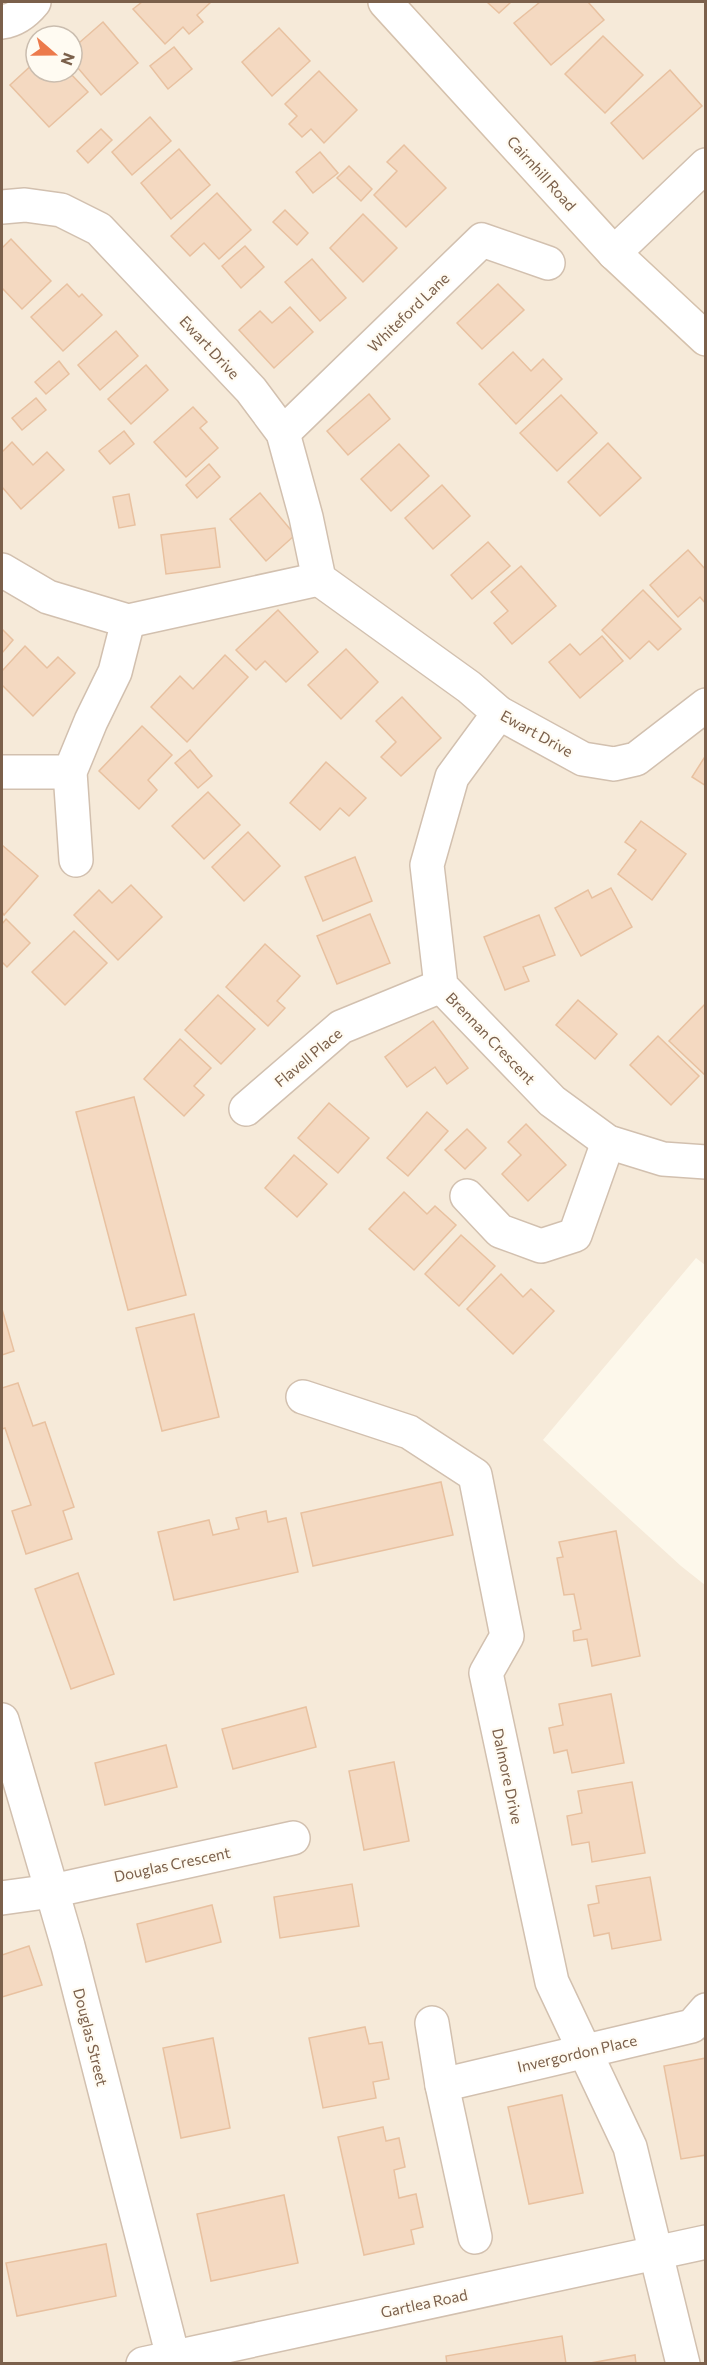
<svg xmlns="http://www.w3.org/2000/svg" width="707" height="2365" viewBox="0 0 707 2365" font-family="Commissioner,sans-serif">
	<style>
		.residential { fill: #f6ead9; fill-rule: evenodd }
		.building { fill: #f4d9c1; stroke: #e8c1a0; stroke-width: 1.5 }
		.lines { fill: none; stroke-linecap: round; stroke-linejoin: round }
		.street-casing { stroke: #d2c0af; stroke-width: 36 }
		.secondary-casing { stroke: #d5c1ac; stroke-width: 36 }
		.street { stroke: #fff; stroke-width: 33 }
		.secondary { stroke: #fff; stroke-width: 33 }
		.labels { text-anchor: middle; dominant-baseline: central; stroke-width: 4.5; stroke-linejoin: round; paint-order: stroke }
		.street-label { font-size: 15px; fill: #7b604b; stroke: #fffbf2 }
	</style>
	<rect width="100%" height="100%" fill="#fdf8eb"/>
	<path class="residential" d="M2,2H705V1265L696,1258L543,1440L681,1566L705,1585V2363L2,2364ZM36,36H72V72H36Z"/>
	<g class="building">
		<polygon points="142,2 211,2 197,15 203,22 189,34 183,27 165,44 133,9"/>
		<polygon points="487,2 511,2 499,13"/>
		<polygon points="540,2 588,2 604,20 551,65 514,23"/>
		<polygon points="103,22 138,63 101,95 72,61 72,49"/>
		<polygon points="279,28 310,61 272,96 242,62"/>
		<polygon points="603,36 643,75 605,113 565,74"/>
		<polygon points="174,47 192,69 168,89 150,66"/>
		<polygon points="34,63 36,72 44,74 46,72 69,72 88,92 49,127 10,85"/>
		<polygon points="670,70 702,106 643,159 611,123"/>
		<polygon points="319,71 357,110 324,143 311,129 302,137 289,124 297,116 285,104"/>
		<polygon points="150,117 171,141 132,175 112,152"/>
		<polygon points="101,129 112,140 88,163 77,151"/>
		<polygon points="404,145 446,188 406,227 374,195 397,171 387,162"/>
		<polygon points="179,149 210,185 171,219 141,183"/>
		<polygon points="320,152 338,173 313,193 296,172"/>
		<polygon points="349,166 372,189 361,201 337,178"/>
		<polygon points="217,193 251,230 219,259 204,243 190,256 171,236"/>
		<polygon points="285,210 308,233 297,245 273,222"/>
		<polygon points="363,214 397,248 363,282 330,248"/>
		<polygon points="11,239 51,281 22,309 2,288 2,248"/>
		<polygon points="245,246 264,267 241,288 222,266"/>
		<polygon points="312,259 346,298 320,321 285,282"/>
		<polygon points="67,284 79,297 82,294 102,315 63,351 31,317"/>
		<polygon points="498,284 524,310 482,349 457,323"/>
		<polygon points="290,307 313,332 274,368 239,330 260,311 272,323"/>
		<polygon points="116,331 138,356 100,390 78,365"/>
		<polygon points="513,352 531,371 543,359 562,379 516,424 479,384"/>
		<polygon points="59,361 69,374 46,394 35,382"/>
		<polygon points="146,365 168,390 131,424 108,399"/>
		<polygon points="369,394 390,419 348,455 327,431"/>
		<polygon points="561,395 597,433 557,471 520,433"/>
		<polygon points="36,398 46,410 22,430 12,418"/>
		<polygon points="193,407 207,422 200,428 218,448 186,477 154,442"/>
		<polygon points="124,431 134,444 110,464 99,451"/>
		<polygon points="12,442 33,465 47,452 64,470 21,509 2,487 2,452"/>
		<polygon points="608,443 641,478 600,516 568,482"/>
		<polygon points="399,444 429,476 391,511 361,479"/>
		<polygon points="209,464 220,477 197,498 186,485"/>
		<polygon points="442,485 470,516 433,549 405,518"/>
		<polygon points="260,493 295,535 266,561 230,519"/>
		<polygon points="129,494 135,525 119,528 113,497"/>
		<polygon points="215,528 220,567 166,574 161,535"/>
		<polygon points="488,542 510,566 472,599 451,575"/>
		<polygon points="688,550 706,570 706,604 700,597 678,617 650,585"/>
		<polygon points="521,566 556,606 512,644 494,623 508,611 491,592"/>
		<polygon points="643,590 681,629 658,650 649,641 630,659 602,630"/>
		<polygon points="278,610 318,652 286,682 265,661 256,670 236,650"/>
		<polygon points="2,629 13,640 2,653"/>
		<polygon points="602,636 623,661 580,698 549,662 570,644 580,655"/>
		<polygon points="25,646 47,668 58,657 75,673 33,716 2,685 2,671"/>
		<polygon points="346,649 378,682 341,719 308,685"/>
		<polygon points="225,655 248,677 187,742 151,707 180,676 193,689"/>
		<polygon points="402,697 441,738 401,776 381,757 396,742 376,721"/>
		<polygon points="142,726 172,755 148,780 157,790 139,809 99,771"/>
		<polygon points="190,750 212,776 198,788 175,763"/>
		<polygon points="706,755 706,786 692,777"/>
		<polygon points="326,762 366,798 349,816 340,808 320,830 290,803"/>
		<polygon points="208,792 240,825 204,859 172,826"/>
		<polygon points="641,821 686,854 652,900 618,874 636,850 625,842"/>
		<polygon points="248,832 280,866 244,901 212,867"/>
		<polygon points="2,845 38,876 4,915 2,912"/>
		<polygon points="355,857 372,901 323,921 305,877"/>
		<polygon points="131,885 162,917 118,960 74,915 99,890 112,903"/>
		<polygon points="611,888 632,927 581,956 555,908 588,890 592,898"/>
		<polygon points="370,914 390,963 337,984 317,936"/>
		<polygon points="539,915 555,955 523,967 529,981 505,990 484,937"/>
		<polygon points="6,919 30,943 7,967 2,962 2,924"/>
		<polygon points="74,931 107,963 65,1005 32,972"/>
		<polygon points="265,944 300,976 277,1001 285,1008 268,1026 226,987"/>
		<polygon points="218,995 255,1029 221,1064 185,1030"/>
		<polygon points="578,1000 617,1034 595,1059 556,1025"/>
		<polygon points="706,1003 706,1076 669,1041"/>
		<polygon points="433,1021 468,1068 447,1084 435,1067 407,1087 385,1057"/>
		<polygon points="658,1036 699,1076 671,1105 630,1065"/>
		<polygon points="180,1039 211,1068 194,1086 204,1095 184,1116 144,1079"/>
		<polygon points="134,1097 186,1295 128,1310 76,1112"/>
		<polygon points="329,1103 369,1138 338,1173 298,1138"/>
		<polygon points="427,1112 448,1131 408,1176 387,1158"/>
		<polygon points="526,1124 566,1165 528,1201 502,1174 521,1155 508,1142"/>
		<polygon points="467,1129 486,1148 465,1169 445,1150"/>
		<polygon points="294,1155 327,1184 297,1217 265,1188"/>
		<polygon points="404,1192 427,1214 435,1206 456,1225 414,1270 369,1229"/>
		<polygon points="461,1235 495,1266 459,1306 425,1274"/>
		<polygon points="501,1274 523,1297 531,1289 554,1311 513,1354 467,1309"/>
		<polygon points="2,1309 14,1351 2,1355"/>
		<polygon points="194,1314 219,1417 162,1431 136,1328"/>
		<polygon points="18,1383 33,1426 45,1422 74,1507 63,1511 72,1539 26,1554 12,1511 31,1505 5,1428 2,1429 2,1388"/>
		<polygon points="441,1482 453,1535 313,1566 301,1513"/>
		<polygon points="266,1511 268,1522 286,1518 298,1572 174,1600 158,1532 209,1520 213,1535 239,1529 236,1518"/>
		<polygon points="616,1531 640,1656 592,1666 587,1639 574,1641 573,1631 581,1629 574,1594 564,1595 557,1558 563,1557 559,1542"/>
		<polygon points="78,1573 114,1674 71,1689 35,1589"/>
		<polygon points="611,1694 624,1763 572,1773 567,1750 554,1753 549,1728 563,1725 559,1704"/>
		<polygon points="306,1707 316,1747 233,1769 222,1729"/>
		<polygon points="166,1745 177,1787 105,1805 95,1763"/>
		<polygon points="394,1762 409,1841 364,1850 349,1771"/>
		<polygon points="632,1782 645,1853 592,1862 589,1842 572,1845 567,1816 582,1813 578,1791"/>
		<polygon points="650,1877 661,1940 612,1949 609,1933 594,1936 588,1905 599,1903 596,1886"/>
		<polygon points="352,1884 359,1926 280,1938 274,1897"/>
		<polygon points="212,1905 221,1942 146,1962 137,1924"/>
		<polygon points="29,1946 42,1985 2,1997 2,1955"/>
		<polygon points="365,2027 369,2044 382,2042 389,2079 373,2082 376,2098 323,2108 309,2038"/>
		<polygon points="213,2038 230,2128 181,2138 163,2048"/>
		<polygon points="706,2058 706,2155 681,2159 664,2066"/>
		<polygon points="562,2095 583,2193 529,2204 508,2107"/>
		<polygon points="383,2127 386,2141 399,2138 405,2167 394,2170 399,2198 416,2194 423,2227 411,2230 414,2244 364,2255 338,2137"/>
		<polygon points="284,2195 298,2263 211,2281 197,2214"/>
		<polygon points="106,2244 116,2296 17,2316 6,2263"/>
		<polygon points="562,2336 566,2364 447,2364 446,2356"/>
		<polygon points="635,2355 636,2364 591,2364 591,2363"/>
	</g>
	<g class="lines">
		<g class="street-casing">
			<g id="street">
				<path d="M2,22C16,20 25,13 34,2"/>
				<polyline points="2,207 25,205 61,210 99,229 251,390 283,433 306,517 319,579 469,687 499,713 583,759 614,764 636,759 706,705"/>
				<polyline points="614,253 706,165"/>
				<polyline points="283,433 482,240 548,263"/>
				<polyline points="2,570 48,597 128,621 319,579"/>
				<polyline points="499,713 452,777 427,865 441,986 552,1101 608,1142 663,1159 706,1162"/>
				<polyline points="2,772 70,772"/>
				<polyline points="76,860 70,772 91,721 115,672 128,621"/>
				<polyline points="246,1109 341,1027 441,986"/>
				<polyline points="467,1196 500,1231 541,1246 575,1235 608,1142"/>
				<polyline points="303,1397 409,1432 475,1475 507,1636 486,1673 552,1982 630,2147 683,2364"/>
				<polyline points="2,1720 68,1946 173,2357"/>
				<polyline points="2,1898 52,1891 293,1838"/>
				<polyline points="432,2023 442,2085 475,2237"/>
				<polyline points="442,2085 692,2026 706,2010"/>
				<polyline points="143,2364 706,2242"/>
			</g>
		</g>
		<g class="secondary-casing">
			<polyline id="secondary" points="385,2 614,253 706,339"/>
		</g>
		<use href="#street" class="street"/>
		<use href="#secondary" class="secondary"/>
	</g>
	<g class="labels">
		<g class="street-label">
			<text transform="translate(542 173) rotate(48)">Cairnhill Road</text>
			<text transform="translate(408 312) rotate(-44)">Whiteford Lane</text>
			<text transform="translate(210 347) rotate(47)">Ewart Drive</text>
			<text transform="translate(537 733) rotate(29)">Ewart Drive</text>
			<text transform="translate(491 1038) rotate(46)">Brennan Crescent</text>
			<text transform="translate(308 1057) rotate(-40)">Flavell Place</text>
			<text transform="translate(508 1776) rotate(78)">Dalmore Drive</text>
			<text transform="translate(172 1864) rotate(-12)">Douglas Crescent</text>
			<text transform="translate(91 2037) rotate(76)">Douglas Street</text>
			<text transform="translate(577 2053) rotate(-13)">Invergordon Place</text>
			<text transform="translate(424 2303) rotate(-12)">Gartlea Road</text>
		</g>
	</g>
	<rect width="707" height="2365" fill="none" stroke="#7b604b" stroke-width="6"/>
	<g transform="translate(54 54) rotate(110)"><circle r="28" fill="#fffbf2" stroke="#cabdaf" stroke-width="1.5"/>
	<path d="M0-4.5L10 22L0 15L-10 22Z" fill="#ec7a4c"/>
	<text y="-9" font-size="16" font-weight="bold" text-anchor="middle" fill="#7b604b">N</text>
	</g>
</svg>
